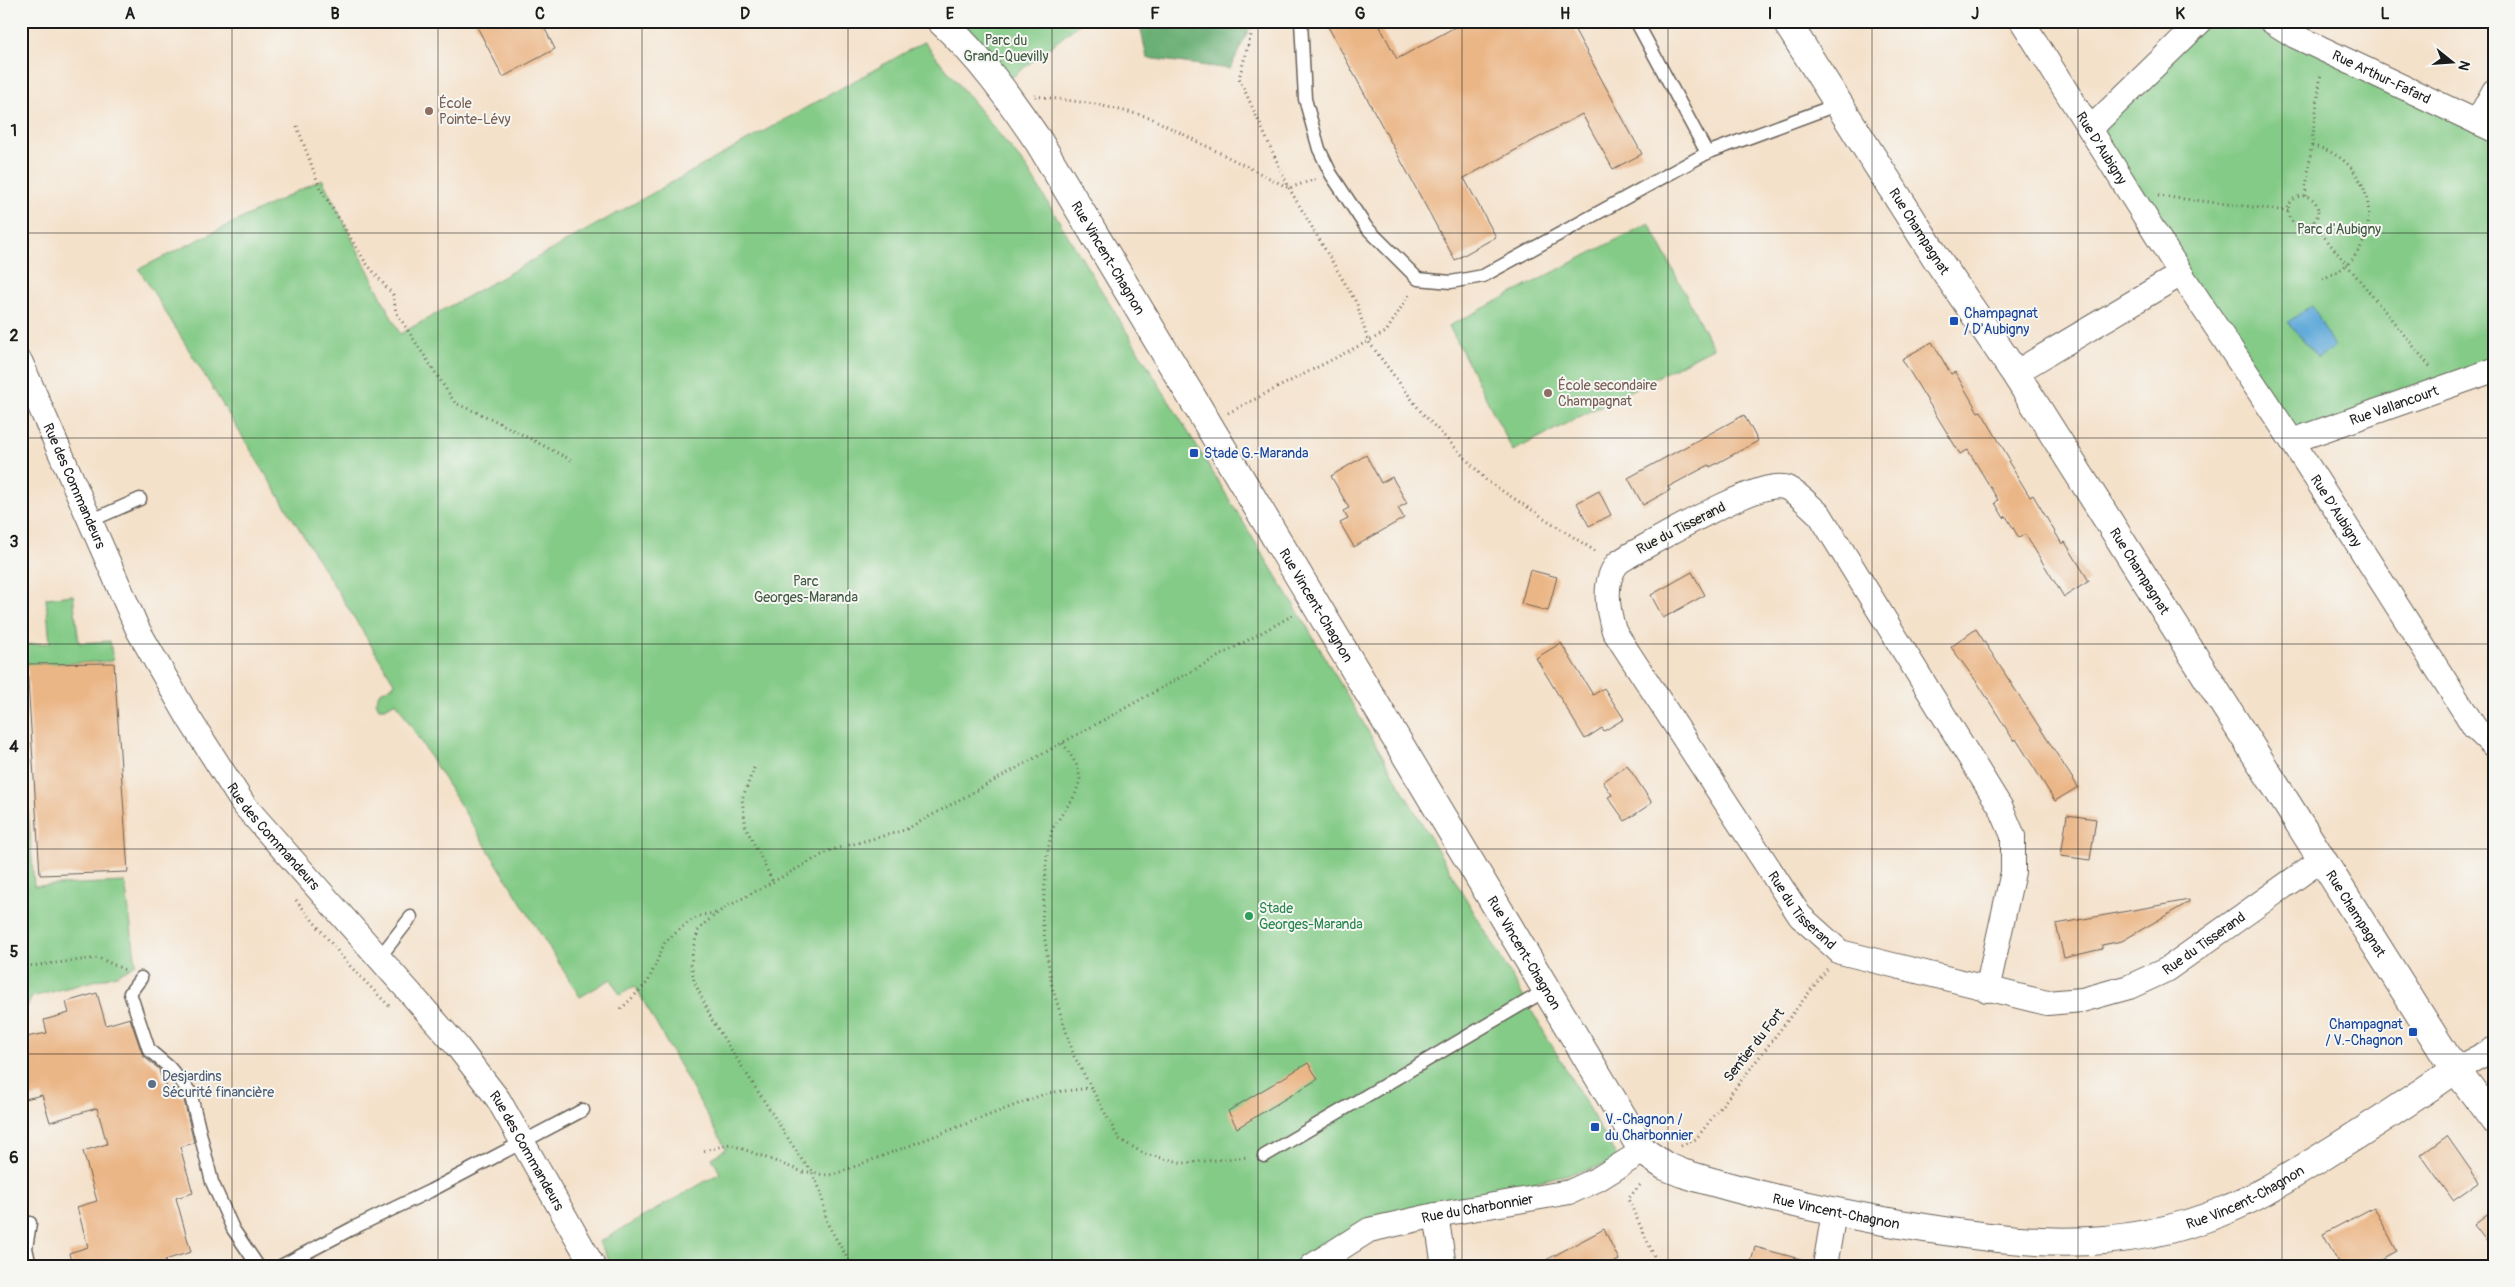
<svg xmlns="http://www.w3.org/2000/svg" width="2515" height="1287" viewBox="0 0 2515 1287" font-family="Pangolin,sans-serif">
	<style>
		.green { fill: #84cb87; stroke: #507452 }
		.forest { fill: #6baf74; stroke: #446648 }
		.water { fill: #63abda; stroke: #40647b }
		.building { fill: #ebb686 }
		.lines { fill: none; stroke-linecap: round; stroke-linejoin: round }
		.service-casing { stroke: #686159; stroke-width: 15 }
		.minor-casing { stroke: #686159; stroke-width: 26 }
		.tertiary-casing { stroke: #686159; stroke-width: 30 }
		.path { stroke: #686159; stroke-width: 3; stroke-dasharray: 1 4; stroke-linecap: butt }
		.service { stroke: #fff; stroke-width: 12 }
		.minor { stroke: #fff; stroke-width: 24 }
		.tertiary { stroke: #fff; stroke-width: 28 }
		.grid { fill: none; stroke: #1c1c1c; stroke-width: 1; stroke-opacity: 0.55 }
		.education-dot { fill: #8d6e63; stroke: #f6f6f2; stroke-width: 2 }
		.transit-dot { fill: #1a4fb4; stroke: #f6f6f2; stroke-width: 2 }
		.leisure-dot { fill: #2e9e5b; stroke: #f6f6f2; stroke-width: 2 }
		.service-dot { fill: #5c6f8a; stroke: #f6f6f2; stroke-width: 2 }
		.labels { text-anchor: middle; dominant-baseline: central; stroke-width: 4; stroke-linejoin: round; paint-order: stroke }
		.park-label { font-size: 14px; fill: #405941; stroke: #f6f6f2 }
		.street-label { font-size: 14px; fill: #1c1c1c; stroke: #f6f6f2 }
		.education-label { font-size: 14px; fill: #785e54; stroke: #f6f6f2; text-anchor: start }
		.transit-label { font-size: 14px; fill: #164399; stroke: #f6f6f2; text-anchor: start }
		.leisure-label { font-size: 14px; fill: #27864d; stroke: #f6f6f2; text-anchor: start }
		.service-label { font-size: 14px; fill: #4e5e75; stroke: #f6f6f2; text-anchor: start }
		.neatline { fill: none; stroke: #1c1c1c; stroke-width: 2 }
		.grid-label { font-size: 16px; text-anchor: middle; font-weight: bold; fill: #1c1c1c }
	</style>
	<rect width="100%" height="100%" fill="#f6f6f2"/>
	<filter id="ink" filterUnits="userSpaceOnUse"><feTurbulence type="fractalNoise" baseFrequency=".02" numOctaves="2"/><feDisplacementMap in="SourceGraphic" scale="10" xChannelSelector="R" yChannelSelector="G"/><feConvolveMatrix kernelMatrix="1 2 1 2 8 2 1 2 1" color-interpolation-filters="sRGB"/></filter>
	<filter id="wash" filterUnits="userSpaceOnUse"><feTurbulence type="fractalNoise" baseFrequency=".0096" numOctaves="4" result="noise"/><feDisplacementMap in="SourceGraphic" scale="20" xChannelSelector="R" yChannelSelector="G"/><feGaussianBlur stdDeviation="1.12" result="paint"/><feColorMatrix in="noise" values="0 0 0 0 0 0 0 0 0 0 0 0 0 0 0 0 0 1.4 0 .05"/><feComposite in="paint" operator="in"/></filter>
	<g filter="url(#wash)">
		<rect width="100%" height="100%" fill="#f4e1ca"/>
		<g class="green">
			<polygon points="941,21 1083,21 1001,86"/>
			<polygon points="2201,21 2271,21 2494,130 2494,370 2292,441 2090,129"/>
			<polygon points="924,42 1026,167 1306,625 1620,1162 1369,1221 1295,1266 612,1266 599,1242 720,1173 712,1158 726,1149 635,986 620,995 611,979 580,997 396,702 385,708 379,708 376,702 379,693 395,684 139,269 322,179 400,334"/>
			<polygon points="1649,223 1713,348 1513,451 1449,326"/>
			<polygon points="73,595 79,643 110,641 113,661 21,666 21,645 50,643 46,598"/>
			<polygon points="21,728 34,886 125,882 136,964 117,975 32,997 26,1009 21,1001"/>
		</g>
		<polygon class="forest" points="1139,21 1253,21 1230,69 1147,58"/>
		<polygon class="water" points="2312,305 2334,347 2318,358 2288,322"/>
		<g id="blocks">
			<g class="building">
				<polygon points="474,21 541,21 555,49 503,77"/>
				<polygon points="1325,21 1377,21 1397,59 1466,21 1570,21 1642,154 1613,169 1582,114 1464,178 1496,237 1455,260"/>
				<polygon points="1932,342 1951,374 1955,372 1978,412 1981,411 2010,460 2008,461 2030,497 2033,495 2062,544 2065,542 2089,581 2064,597 2025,534 2019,538 2006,516 2004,518 1995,503 1998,500 1968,450 1960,454 1902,359"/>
				<polygon points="1744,415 1758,441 1710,467 1709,465 1668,487 1670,490 1643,505 1628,478"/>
				<polygon points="1366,455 1381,483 1392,477 1407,503 1398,508 1404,518 1354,547 1340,523 1348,519 1343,511 1349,508 1331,476"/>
				<polygon points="1599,491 1611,515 1589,526 1577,503"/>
				<polygon points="1530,570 1557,577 1548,611 1521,604"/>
				<polygon points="1692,572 1705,595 1663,618 1651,595"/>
				<polygon points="1976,629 2078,787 2055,801 2016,739 2014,741 1979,685 1951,647"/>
				<polygon points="1561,643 1593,695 1604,688 1624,719 1604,731 1602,728 1585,739 1536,658"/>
				<polygon points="114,663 128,872 40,875 27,664"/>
				<polygon points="1627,765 1652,803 1625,821 1608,797 1612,795 1603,782"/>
				<polygon points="2067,815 2096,819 2090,860 2061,856"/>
				<polygon points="2189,900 2189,902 2122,941 2102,945 2102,949 2064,958 2056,924"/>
				<polygon points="97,993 106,1025 130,1018 143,1056 159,1069 162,1080 175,1096 183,1096 194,1143 180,1147 193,1193 176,1198 191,1252 165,1260 166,1266 72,1266 69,1253 88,1247 77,1207 97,1201 83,1151 107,1144 97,1108 50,1122 42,1095 21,1100 21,1038 47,1033 44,1020 69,1013 66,1002"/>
				<polygon points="1308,1063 1318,1079 1237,1128 1228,1111"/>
				<polygon points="2447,1136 2479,1182 2453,1200 2421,1155"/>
				<polygon points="2374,1207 2397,1251 2370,1266 2340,1266 2323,1234"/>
				<polygon points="2494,1210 2494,1251 2474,1225"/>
				<polygon points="1604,1229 1619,1260 1607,1266 1535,1266"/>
				<polygon points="1755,1247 1804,1260 1803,1266 1750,1266"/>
			</g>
		</g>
	</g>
	<g filter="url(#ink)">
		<use href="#blocks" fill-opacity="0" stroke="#686159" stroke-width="1"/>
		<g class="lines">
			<g class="service-casing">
				<g id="service">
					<polyline points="1301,21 1305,99 1319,149 1331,174 1366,227 1418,279 1451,282 1483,276 1707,153 1839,104"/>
					<polyline points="1636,21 1707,153"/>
					<polyline points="90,521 140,499"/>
					<polyline points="379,958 411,917"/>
					<polyline points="141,978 130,993 149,1050 169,1067 190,1092 212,1182 233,1229 258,1266"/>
					<polyline points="1264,1156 1546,990"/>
					<polyline points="30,1223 26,1248 30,1266"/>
					<polyline points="281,1266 353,1228 430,1191 583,1110"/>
				</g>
			</g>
			<g class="minor-casing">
				<g id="minor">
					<path id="s1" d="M2022,21L2181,274L2292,441L2475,728L2494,746"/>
					<path id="s2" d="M2271,21L2295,36L2494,130"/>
					<polyline points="2477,122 2494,91"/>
					<polyline points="2090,129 2201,21"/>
					<path id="s3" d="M21,363L138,630L188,717L244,805L457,1046L498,1099L593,1266"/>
					<polyline points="2015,373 2181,274"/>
					<path id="s4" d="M2292,441L2494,370"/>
					<path id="s5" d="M1987,990L2013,872V836L2001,808L1820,515C1810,506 1799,494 1787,488C1762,477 1656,541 1630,555C1626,558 1620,561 1617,564C1602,583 1608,611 1614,631L1800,916L1840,952L2047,1003L2082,1000L2129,987L2166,970L2321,860"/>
					<polyline points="2456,1069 2494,1049"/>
					<polyline points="1436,1215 1444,1266"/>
					<path id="s6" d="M1312,1266L1369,1230L1436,1215L1570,1192L1598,1179L1643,1151"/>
					<polyline points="1825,1266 1834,1212"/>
				</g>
			</g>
			<g class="tertiary-casing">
				<g id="tertiary">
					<path id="s7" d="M941,21C980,57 1009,98 1039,142L1643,1151L1665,1166L1682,1173C1753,1195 1826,1211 1900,1224C2016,1243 2114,1257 2226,1210C2258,1197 2287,1178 2317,1160C2364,1131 2410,1101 2456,1069"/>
					<path id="s8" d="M1786,21L1937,259L2015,373L2446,1056L2494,1120"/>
				</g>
			</g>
			<g class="path">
				<polyline points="1255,21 1239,78 1289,188 1357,304 1368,341 1422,413 1487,481 1598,553"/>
				<polyline points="1035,96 1095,104 1149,117 1289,188 1316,179"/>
				<polyline points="297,126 320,188 366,263 393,295 396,312 455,403 492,419 573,461"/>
				<path d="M2312,146C2363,155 2386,216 2354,257C2347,267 2334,273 2323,279"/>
				<polyline points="2158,196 2288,211"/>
				<polyline points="2305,196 2321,73"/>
				<circle cx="2303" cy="211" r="15"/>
				<polyline points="2312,222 2432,369"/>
				<polyline points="1228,413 1386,332 1410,293"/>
				<polyline points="1063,743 1078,767 1080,780 1075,795 1052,829 1047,856 1042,920 1052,987 1074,1056 1119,1139 1145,1154 1184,1163 1249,1157"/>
				<polyline points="754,768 742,799 746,828 773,882"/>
				<polyline points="296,900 349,965 391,1008"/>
				<polyline points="21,967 99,958 127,971"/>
				<polyline points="621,1009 648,982 665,942 690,921 702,915 715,913"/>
				<path d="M1091,1088L1047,1093L835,1174C818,1177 812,1172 802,1160L712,1020L694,981L691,964L694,945L698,931L706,922L723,909L831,850L905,830L1295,614"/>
				<polyline points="1681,1146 1696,1139 1828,968"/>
				<polyline points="704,1151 730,1144 803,1172 812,1172 821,1192 827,1223 849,1261"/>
				<polyline points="1640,1185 1628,1199 1655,1258 1655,1266"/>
			</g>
			<use href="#service" class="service"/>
			<use href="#minor" class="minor"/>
			<use href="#tertiary" class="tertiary"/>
		</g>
	</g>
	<path class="grid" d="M232,21V1266M438,21V1266M642,21V1266M848,21V1266M1052,21V1266M1258,21V1266M1462,21V1266M1668,21V1266M1872,21V1266M2078,21V1266M2282,21V1266M21,233H2494M21,438H2494M21,644H2494M21,849H2494M21,1054H2494"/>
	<g class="education-dot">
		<circle cx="429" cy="111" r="5"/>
		<circle cx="1548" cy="393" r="5"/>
	</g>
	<g class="transit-dot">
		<rect x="1949" y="316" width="10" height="10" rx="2.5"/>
		<rect x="1189" y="448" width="10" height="10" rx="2.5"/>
		<rect x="2408" y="1027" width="10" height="10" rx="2.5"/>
		<rect x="1590" y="1122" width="10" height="10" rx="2.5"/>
	</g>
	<circle class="leisure-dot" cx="1249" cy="916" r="5"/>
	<circle class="service-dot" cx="152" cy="1084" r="5"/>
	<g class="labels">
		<g class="park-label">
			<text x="1006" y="40">Parc du<tspan x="1006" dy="16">Grand-Quevilly</tspan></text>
			<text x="2339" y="229">Parc d'Aubigny</text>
			<text x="806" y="581">Parc<tspan x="806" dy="16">Georges-Maranda</tspan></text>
		</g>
		<g class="street-label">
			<text stroke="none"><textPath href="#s2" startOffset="124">Rue Arthur-Fafard</textPath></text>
			<text stroke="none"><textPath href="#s1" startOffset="150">Rue D'Aubigny</textPath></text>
			<text stroke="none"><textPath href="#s8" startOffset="249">Rue Champagnat</textPath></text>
			<text stroke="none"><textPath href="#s7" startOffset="291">Rue Vincent-Chagnon</textPath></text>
			<text stroke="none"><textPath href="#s4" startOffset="108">Rue Vallancourt</textPath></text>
			<text stroke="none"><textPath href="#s3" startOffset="134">Rue des Commandeurs</textPath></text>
			<text stroke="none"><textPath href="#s1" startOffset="582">Rue D'Aubigny</textPath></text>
			<text transform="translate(1681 528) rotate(-27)">Rue du Tisserand</text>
			<text stroke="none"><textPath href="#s8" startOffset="654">Rue Champagnat</textPath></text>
			<text stroke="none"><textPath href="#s7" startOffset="696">Rue Vincent-Chagnon</textPath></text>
			<text stroke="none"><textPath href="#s3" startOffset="539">Rue des Commandeurs</textPath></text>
			<text stroke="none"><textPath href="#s5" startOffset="1170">Rue du Tisserand</textPath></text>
			<text stroke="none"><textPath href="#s8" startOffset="1059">Rue Champagnat</textPath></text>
			<text stroke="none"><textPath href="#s5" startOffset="1611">Rue du Tisserand</textPath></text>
			<text stroke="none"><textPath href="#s7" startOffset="1101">Rue Vincent-Chagnon</textPath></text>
			<text transform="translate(1754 1045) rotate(-52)">Sentier du Fort</text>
			<text stroke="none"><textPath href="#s3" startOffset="944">Rue des Commandeurs</textPath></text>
			<text stroke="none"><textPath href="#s7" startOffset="1955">Rue Vincent-Chagnon</textPath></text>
			<text stroke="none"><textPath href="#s6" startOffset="178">Rue du Charbonnier</textPath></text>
			<text stroke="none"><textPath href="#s7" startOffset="1536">Rue Vincent-Chagnon</textPath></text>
		</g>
		<g class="education-label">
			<text x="439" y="103">École<tspan x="439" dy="16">Pointe-Lévy</tspan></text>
			<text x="1558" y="385">École secondaire<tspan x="1558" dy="16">Champagnat</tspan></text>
		</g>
		<g class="transit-label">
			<text x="1964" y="313">Champagnat<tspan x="1964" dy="16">/ D'Aubigny</tspan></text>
			<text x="1204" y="453">Stade G.-Maranda</text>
			<text x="2403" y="1024" text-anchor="end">Champagnat<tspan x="2403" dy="16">/ V.-Chagnon</tspan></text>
			<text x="1605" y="1119">V.-Chagnon /<tspan x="1605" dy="16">du Charbonnier</tspan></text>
		</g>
		<g class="leisure-label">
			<text x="1259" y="908">Stade<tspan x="1259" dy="16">Georges-Maranda</tspan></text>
		</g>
		<g class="service-label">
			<text x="162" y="1076">Desjardins<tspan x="162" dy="16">Sécurité financière</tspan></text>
		</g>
	</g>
	<rect width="2515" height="1287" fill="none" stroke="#f6f6f2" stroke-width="55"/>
	<g transform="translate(2452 62) rotate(107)" stroke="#f6f6f2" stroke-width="4" paint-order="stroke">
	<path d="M0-4L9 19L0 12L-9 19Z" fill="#1c1c1c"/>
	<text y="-8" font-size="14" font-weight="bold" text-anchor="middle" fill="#1c1c1c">N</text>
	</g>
	<rect x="28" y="28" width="2460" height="1232" class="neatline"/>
	<g class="grid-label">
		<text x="130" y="19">A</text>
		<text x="335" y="19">B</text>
		<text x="540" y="19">C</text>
		<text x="745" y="19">D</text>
		<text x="950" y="19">E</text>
		<text x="1155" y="19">F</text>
		<text x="1360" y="19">G</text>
		<text x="1565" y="19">H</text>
		<text x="1770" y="19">I</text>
		<text x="1975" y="19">J</text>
		<text x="2180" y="19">K</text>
		<text x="2385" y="19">L</text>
		<text x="14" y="136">1</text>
		<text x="14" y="341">2</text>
		<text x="14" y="547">3</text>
		<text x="14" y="752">4</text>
		<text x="14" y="957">5</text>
		<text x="14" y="1163">6</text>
	</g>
</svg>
